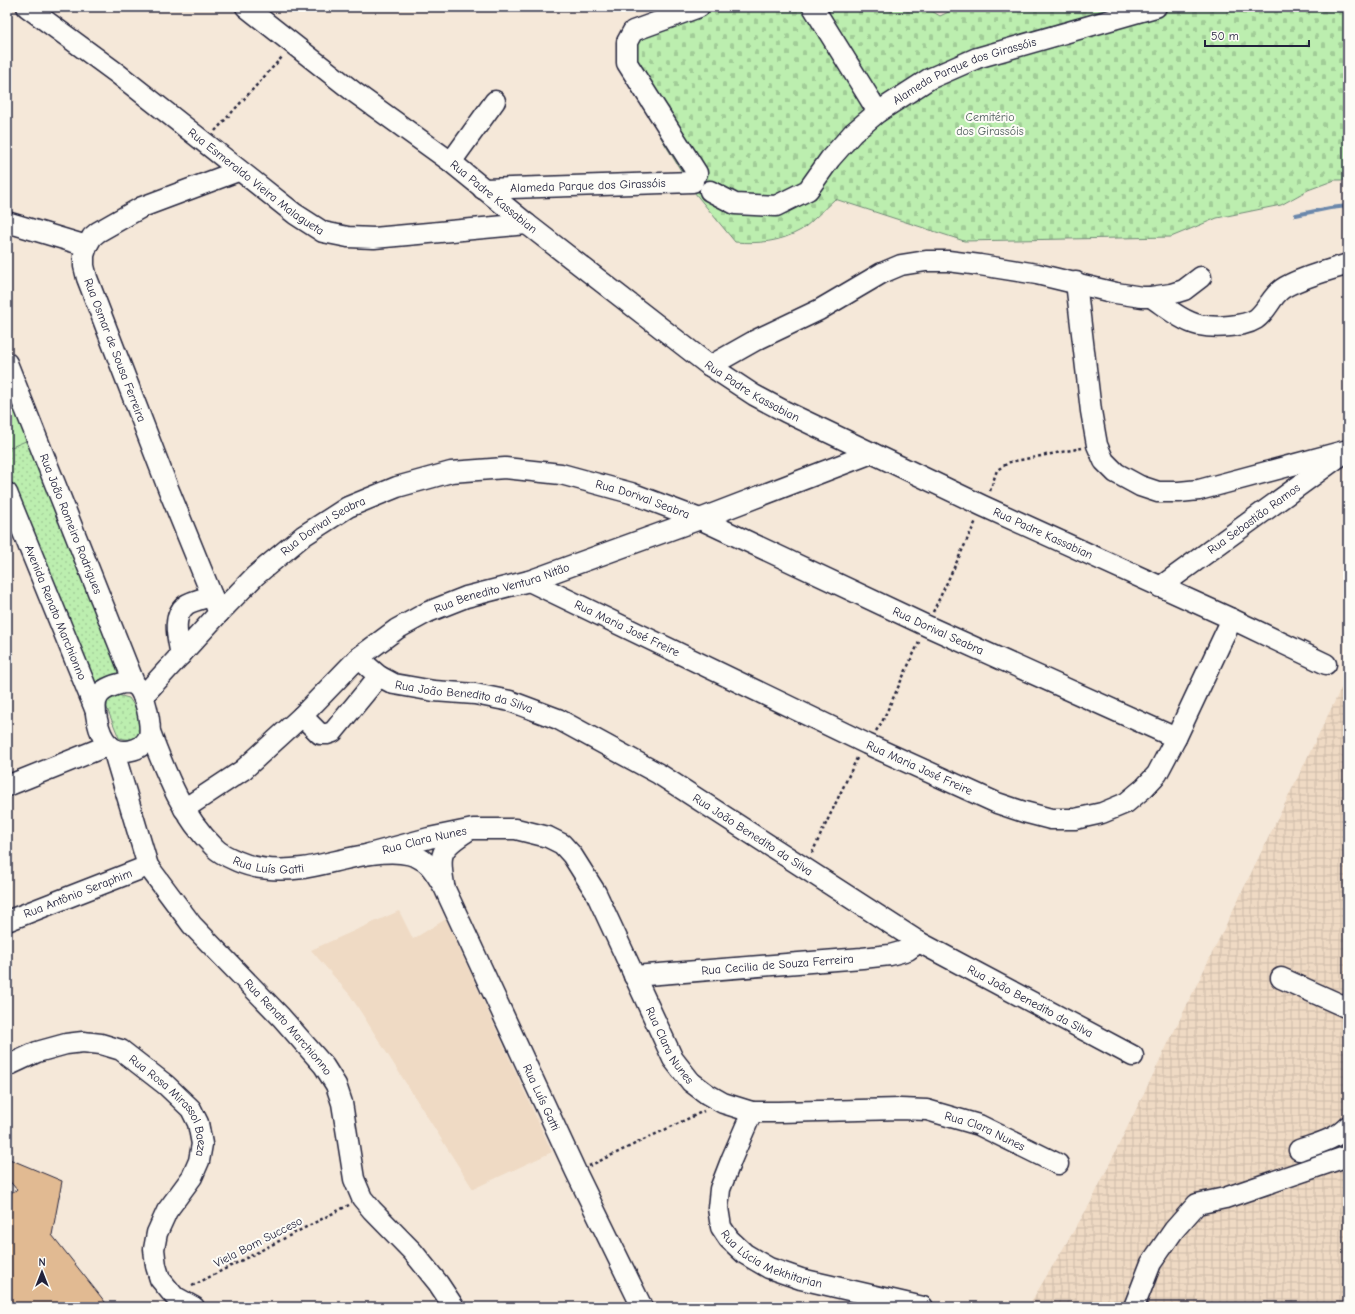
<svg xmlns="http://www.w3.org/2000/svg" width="1355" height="1314" viewBox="0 0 1355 1314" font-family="'Comic Neue',sans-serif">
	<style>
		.built { fill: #efdac4 }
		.industrial { fill: url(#industrial-grid) }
		.grass { fill: url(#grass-dots); stroke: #6f8875 }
		.cemetery { fill: url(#cemetery-stones); stroke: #6f8875 }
		.pitch { fill: #bceeaf; stroke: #6f8875 }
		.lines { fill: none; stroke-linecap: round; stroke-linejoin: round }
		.stream { stroke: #6a87ab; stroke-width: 4 }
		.building { fill: #e1ba92; stroke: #22223b }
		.minor-casing { stroke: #22223b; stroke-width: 23 }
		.path { stroke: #22223b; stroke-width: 2.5; stroke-dasharray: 3 3; stroke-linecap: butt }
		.minor { stroke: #fdfcf7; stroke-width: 20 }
		.labels { text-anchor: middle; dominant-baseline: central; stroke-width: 4; stroke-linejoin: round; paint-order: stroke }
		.street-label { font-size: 12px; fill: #22223b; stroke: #fdfcf7 }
		.park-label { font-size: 12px; fill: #505f5e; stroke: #fdfcf7 }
	</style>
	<defs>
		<pattern id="industrial-grid" width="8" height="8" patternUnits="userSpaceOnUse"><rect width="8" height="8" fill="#efdac4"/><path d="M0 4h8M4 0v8" fill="none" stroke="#cdbba9"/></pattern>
		<pattern id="grass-dots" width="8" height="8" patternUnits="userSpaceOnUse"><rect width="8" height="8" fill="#bceeaf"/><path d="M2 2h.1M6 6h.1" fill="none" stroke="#a1cc97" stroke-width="1.8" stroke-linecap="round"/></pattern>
		<pattern id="cemetery-stones" width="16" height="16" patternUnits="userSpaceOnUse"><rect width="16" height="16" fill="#bceeaf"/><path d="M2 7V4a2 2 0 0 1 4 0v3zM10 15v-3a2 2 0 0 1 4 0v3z" fill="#a1cc97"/></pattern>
	</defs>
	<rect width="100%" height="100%" fill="#f5e8d9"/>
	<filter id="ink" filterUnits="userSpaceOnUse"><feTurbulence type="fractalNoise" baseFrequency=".025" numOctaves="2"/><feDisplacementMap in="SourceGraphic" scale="8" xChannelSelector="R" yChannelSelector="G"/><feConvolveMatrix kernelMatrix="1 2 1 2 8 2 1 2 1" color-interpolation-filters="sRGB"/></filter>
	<g filter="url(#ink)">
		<polygon class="built" points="399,911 413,939 446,919 552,1152 473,1189 350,995 311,950"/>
		<polygon class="industrial" points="1348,674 1348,1307 1028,1307 1091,1202"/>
		<g class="grass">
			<polygon points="7,385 121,672 87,685 7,484"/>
			<path d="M114,694L129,698L135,707L143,732C135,741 130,740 119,738L104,701Z"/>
		</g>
		<path class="cemetery" d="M676,7H925L940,16L959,7H1348V180H1335L1308,190L1281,205L1217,218L1171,237L964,241L835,199C825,208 811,223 801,230C780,242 758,244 735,242L694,192L663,141L617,56Z"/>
		<polygon class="pitch" points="7,388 28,440 7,449"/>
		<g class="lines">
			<polyline class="stream" points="1296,215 1330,208 1348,206"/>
		</g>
		<polygon class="building" points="7,1158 62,1181 52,1235 109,1307 7,1307 7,1194 17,1190 7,1178"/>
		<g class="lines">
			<g class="minor-casing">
				<g id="minor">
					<path id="s1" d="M27,7L118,74L295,214L323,232L348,237L374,238L527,224"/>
					<path id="s2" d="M246,7L354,92L451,162L527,224L710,366L754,395L786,412L983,506L1232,619L1326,664"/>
					<polyline points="813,7 878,112"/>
					<polyline points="451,162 495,101"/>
					<polyline points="697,173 627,63 627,42 633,31 699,7"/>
					<path id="s3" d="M483,189L693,182"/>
					<path id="s4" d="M710,191L735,204L776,206L808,190L830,159L853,133L878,112L929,79L977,58L1156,7"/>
					<polyline points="7,222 87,246"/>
					<polyline points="1076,282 1091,411 1097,445 1104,461 1116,473 1140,486 1158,492 1179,492 1199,490 1348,450"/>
					<path d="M1151,297C1166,307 1182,321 1199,325C1209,327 1220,327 1230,326C1239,325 1248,324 1256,319C1267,311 1271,297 1282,289C1296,279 1330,270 1348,264"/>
					<path id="s5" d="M7,363L135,685"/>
					<polyline points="710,366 756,340 819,310 882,273 901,265 926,261 948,261 980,265 1037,274 1116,293 1142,297 1151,297 1171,294 1184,290 1201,277"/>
					<path id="s6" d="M7,493L95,709"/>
					<path id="s7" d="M529,581L867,744L997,803L1024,812L1051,819H1075L1102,813L1126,803L1144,788L1157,774L1176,738L1232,619"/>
					<path id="s8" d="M1160,587L1340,456"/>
					<polyline points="219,613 168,488 87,278 84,266 84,255 87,246 92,237 98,232 142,207 238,171"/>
					<path d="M181,655C178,639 171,617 186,605C191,601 205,598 212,596"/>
					<path id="s9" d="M358,658L379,676L394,684L434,691L475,694L510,701L558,719L659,774L919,942L1133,1056"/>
					<path d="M123,683C127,683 132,683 135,685C145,690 152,726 149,736C143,752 118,756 108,744C99,735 91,706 99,695C104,688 115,685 123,683Z"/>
					<path id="s10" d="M143,696L219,613L255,576L303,536L348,507L397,487L451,472L505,468L561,474L631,493L700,519L927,626L1176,738"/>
					<polyline points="302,716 320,734 327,734 333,732 379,676"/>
					<path id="s11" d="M150,732C166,773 181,815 214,847C219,853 230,858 237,861C257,870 281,871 303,868C334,864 396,840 424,861C433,867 438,878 444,887L576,1172L642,1307"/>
					<path id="s12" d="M113,749L148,866L192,925L281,1017L324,1066L336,1085L342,1103L354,1179L362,1198L372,1210L413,1252L438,1283L454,1307"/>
					<polyline points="7,786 109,745"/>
					<path id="s13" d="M184,809L243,770L302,716L358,658L397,629L428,612L466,597L529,581L700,519L872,453"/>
					<path id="s14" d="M369,854L429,838L473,829H516L548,837L562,844L572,855L596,893L673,1059L691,1082L707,1094L723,1103L752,1112H779L900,1109L927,1110L979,1125L1058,1164"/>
					<path d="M444,885C439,855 439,849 466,832"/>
					<path id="s15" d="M7,921L148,866"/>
					<path id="s16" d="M634,976L862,958L890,955L908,950L919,942"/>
					<polyline points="1281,978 1348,1008"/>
					<path id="s17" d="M7,1066L37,1052L66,1044L83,1042L101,1044L121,1050L166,1085L191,1109L198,1123L202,1144L199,1161L192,1177L167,1211L157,1233L154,1249L156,1266L160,1279L174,1296L194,1307"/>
					<path id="s18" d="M752,1112L732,1158L720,1189L718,1208L721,1227L729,1239L745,1254L769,1268L801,1279L923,1307"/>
					<path d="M1299,1150C1316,1144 1335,1140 1348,1126"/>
					<polyline points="1134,1307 1151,1263 1174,1230 1197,1204 1225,1198 1348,1156"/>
				</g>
			</g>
			<g class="path">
				<polyline points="215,131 283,56"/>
				<polyline points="990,491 997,470 1010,462 1082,448"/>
				<polyline points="933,612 976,521"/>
				<polyline points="876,731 882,722 920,640"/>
				<polyline points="812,853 858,756"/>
				<polyline points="589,1166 704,1111"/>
				<polyline points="192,1286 349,1205"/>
			</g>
			<use href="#minor" class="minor"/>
		</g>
	</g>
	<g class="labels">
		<g class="street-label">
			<text stroke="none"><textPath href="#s4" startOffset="307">Alameda Parque dos Girassóis</textPath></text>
			<text stroke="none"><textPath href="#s1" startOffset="288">Rua Esmeraldo Vieira Malagueta</textPath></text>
			<text stroke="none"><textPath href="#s3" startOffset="105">Alameda Parque dos Girassóis</textPath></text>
			<text stroke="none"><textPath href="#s2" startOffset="312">Rua Padre Kassabian</textPath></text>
			<text transform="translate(115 350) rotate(69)">Rua Osmar de Sousa Ferreira</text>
			<text stroke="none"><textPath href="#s2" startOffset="636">Rua Padre Kassabian</textPath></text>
			<text stroke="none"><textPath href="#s10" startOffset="585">Rua Dorival Seabra</textPath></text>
			<text stroke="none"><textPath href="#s8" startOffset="116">Rua Sebastião Ramos</textPath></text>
			<text stroke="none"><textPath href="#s5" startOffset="173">Rua João Romeiro Rodrigues</textPath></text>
			<text stroke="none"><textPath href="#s10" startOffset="249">Rua Dorival Seabra</textPath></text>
			<text stroke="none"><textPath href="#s2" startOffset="960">Rua Padre Kassabian</textPath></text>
			<text stroke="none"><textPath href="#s13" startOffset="393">Rua Benedito Ventura Nitão</textPath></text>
			<text stroke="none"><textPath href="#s6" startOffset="129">Avenida Renato Marchionno</textPath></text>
			<text stroke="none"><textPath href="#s7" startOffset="109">Rua Maria José Freire</textPath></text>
			<text stroke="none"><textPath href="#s10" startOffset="909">Rua Dorival Seabra</textPath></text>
			<text stroke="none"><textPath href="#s9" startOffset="116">Rua João Benedito da Silva</textPath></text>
			<text stroke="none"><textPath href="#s7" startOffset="433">Rua Maria José Freire</textPath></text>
			<text stroke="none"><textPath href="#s9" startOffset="440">Rua João Benedito da Silva</textPath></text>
			<text stroke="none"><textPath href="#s14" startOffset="57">Rua Clara Nunes</textPath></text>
			<text stroke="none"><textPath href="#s11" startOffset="192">Rua Luís Gatti</textPath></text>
			<text stroke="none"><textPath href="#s15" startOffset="76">Rua Antônio Seraphim</textPath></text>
			<text stroke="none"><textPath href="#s16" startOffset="144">Rua Cecilia de Souza Ferreira</textPath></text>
			<text stroke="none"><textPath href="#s9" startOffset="764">Rua João Benedito da Silva</textPath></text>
			<text stroke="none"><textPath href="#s12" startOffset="336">Rua Renato Marchionno</textPath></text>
			<text stroke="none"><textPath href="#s14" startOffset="428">Rua Clara Nunes</textPath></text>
			<text stroke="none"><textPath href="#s11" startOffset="616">Rua Luís Gatti</textPath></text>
			<text stroke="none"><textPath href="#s17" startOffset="196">Rua Rosa Mirassol Baeza</textPath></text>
			<text stroke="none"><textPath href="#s14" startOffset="776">Rua Clara Nunes</textPath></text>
			<text transform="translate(258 1242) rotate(-27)">Viela Bom Succeso</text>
			<text stroke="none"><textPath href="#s18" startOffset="184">Rua Lúcia Mekhitarian</textPath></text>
		</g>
		<g class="park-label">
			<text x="990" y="117">Cemitério<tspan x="990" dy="14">dos Girassóis</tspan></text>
		</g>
	</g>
	<rect width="1355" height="1314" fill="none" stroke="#fdfcf7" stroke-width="24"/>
	<rect x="12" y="12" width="1331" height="1290" fill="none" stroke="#22223b" stroke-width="1.5" filter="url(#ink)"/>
	<g transform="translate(42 1272)" stroke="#fdfcf7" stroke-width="3" paint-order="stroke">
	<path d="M0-3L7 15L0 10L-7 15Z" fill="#22223b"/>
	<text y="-6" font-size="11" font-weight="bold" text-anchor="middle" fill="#22223b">N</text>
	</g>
	<path d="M1205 40v6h104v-6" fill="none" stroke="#22223b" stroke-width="2"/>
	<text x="1211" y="40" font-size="12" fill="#22223b" stroke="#fdfcf7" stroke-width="3" paint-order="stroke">50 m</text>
</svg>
